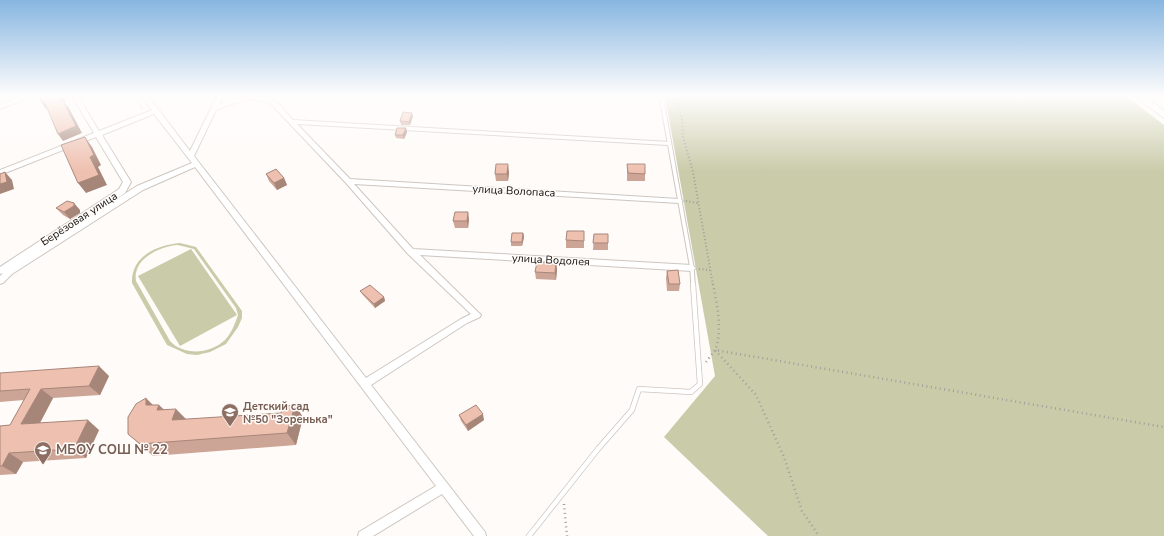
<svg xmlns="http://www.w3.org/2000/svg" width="1164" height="536" viewBox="0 0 1164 536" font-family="'Nunito Sans',sans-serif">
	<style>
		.green { fill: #c9cba9; fill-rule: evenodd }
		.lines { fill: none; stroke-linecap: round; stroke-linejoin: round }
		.lane-far1-casing { stroke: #cec6c0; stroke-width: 5.5 }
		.lane-casing { stroke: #cec6c0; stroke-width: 6 }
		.street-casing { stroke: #cec6c0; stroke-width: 2 }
		.secondary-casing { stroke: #cec6c0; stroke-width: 2 }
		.path-far1 { stroke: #a19f9c; stroke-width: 2; stroke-dasharray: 1 2.5; stroke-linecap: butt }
		.path { stroke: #a19f9c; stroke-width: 2.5; stroke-dasharray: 1 3.5; stroke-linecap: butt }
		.lane-far1 { stroke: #fff; stroke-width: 3.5 }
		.lane { stroke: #fff; stroke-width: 4.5 }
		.street { fill: #fff; fill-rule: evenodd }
		.secondary { fill: #fff; fill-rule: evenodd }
		.wall { fill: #cda596 }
		.shaded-wall { fill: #a7867a }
		.building { fill: #eec0af; stroke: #a7867a }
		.labels { text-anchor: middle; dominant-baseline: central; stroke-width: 3; stroke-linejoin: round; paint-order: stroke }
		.street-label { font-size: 11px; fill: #110f0d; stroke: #fefbf8 }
		.education-label { font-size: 11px; font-weight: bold; fill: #785e54; stroke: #fefbf8; text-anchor: start }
		.near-education-label { font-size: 13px; font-weight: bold; fill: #785e54; stroke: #fefbf8; text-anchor: start }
	</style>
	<rect width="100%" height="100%" fill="#fefbf8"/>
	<g class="green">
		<polygon points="665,96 1126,96 1164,125 1164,536 768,536 664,437 715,376"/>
		<path d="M180,243L196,247L242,311V318L238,327L226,344L210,352L197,355L187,354L167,345L132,283C131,256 157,245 180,243ZM178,245L194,249L236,308L238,315C235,324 231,334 225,340C210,354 184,356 170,341L136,281C132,259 160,246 178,245Z"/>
		<polygon points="191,249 237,315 180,346 138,276"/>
	</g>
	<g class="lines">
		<g class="lane-far1-casing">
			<polyline id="lane-far1" points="661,96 692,268 693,285"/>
		</g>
		<g class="lane-casing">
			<polyline id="lane" points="529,536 598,449 632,410 639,389 691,392 700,384 693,284"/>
		</g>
		<g class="street-casing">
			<g id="street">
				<polygon points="23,96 33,96 0,109 0,105"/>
				<path d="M72,96H78L99,131L152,110L141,96H148L190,151L217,96H223L219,105C235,98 256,91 273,100C281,104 287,114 293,120L670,142V144L668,145L297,124L350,179L679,199L683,201L679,203L354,184L413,249L692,265L696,268L692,271L420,255L481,315L480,317L467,323L371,385L485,532L486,536H474L442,494L373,536H358L359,532L436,486L195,167L143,190L12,274L3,283L0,284V276L3,273L0,274V267L119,189L123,182L96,137L0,175V170L94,133ZM249,99L262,101L270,103L346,183L408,254L471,314L461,319L366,378L194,156L216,110L238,102ZM154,114L192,163L137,186L51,241L125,193L131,182L102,135Z"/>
			</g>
		</g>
		<g class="secondary-casing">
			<polygon id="secondary" points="1135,96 1145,96 1164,111 1164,118"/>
		</g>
		<g class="path-far1">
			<polyline points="134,96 142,109"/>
			<polyline points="674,96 682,118 683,137 693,172 713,285"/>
			<polyline points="686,201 698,203"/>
			<polyline points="699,269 710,270"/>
		</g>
		<g class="path">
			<path d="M713,284C717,304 723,331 715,350L756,395L784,457L802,511L819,536"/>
			<polyline points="706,362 715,350 1164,427"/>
			<polyline points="564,504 567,536"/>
		</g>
		<use href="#lane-far1" class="lane-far1"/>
		<use href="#lane" class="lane"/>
		<use href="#street" class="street"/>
		<use href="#secondary" class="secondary"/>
	</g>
	<g class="wall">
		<polygon points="413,116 410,125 401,125 400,121"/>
		<polygon points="407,132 404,139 396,138 395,135"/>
		<polygon points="627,164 645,174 645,181 627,181"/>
		<polygon points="509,172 508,181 496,181 495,174"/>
		<polygon points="266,174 284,178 287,185 277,190 269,181"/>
		<polygon points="56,208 80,210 80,213 70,219 63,215"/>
		<polygon points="469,219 468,228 455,228 453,221"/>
		<polygon points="523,233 524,237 522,246 511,246 511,242"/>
		<polygon points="594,234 608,234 608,250 593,250"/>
		<polygon points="584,239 584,248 566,248 566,240"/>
		<polygon points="556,262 557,270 556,280 536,279 535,272"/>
		<polygon points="667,271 680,284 679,291 667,291 666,278"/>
		<polygon points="360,291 384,297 385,301 375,308 362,294"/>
		<polygon points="0,373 109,376 100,395 53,398 40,423 99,430 86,458 23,462 16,474 0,475 0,426 10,425 24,400 0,402"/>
		<polygon points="153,405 186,419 303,417 296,445 153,456 128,434"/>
		<polygon points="459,415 484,420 468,431 461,421"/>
	</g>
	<g class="shaded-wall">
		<polygon points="60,96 64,96 65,103 69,108 82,133 63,141 58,134 61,101"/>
		<polygon points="44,101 49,108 46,109 41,102"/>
		<polygon points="412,113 413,116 410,125 409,122"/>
		<polygon points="406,128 407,132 404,139 403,135"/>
		<polygon points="85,137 92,147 101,165 98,167 107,185 86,193 78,183 90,157"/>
		<polygon points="508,164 509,172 508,181 507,174"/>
		<polygon points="5,172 12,180 14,189 0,194 0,184"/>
		<polygon points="284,178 287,185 277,190 274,183"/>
		<polygon points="74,203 80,210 80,213 70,219 64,212"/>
		<polygon points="468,212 469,219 468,228 467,221"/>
		<polygon points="523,233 524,237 522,246 522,242"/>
		<polygon points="556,262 557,270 556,280 555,273"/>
		<polygon points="384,297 385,301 375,308 374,304"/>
		<polygon points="99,366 109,376 100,395 89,386"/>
		<polygon points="41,389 53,398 34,434 21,424"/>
		<polygon points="146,398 157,409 159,405 172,417 146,405"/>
		<polygon points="295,405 303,417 296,445 287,433"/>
		<polygon points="176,409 188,421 172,420"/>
		<polygon points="483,414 484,420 468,431 466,425"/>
		<polygon points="88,420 99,430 86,458 74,449"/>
		<polygon points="9,453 23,462 16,474 2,466"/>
	</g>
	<g class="building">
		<polygon points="40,96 60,96 61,101 63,101 76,126 58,134 44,101 41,102"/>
		<polygon points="403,112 412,113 409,122 400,121"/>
		<polygon points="397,128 406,128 403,135 395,135"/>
		<polygon points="85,137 94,155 90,157 99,175 78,183 61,145"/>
		<polygon points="496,164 508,164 507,174 495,174"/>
		<polygon points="627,164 645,164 645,174 628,173"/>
		<polygon points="276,169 284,178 274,183 266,174"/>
		<polygon points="5,172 7,182 0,184 0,174"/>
		<polygon points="67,201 74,203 74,206 64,212 56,208"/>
		<polygon points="455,212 468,212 467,221 453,221"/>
		<polygon points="567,231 584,231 584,241 566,240"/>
		<polygon points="512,233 523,233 522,242 511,242"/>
		<polygon points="594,234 608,234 608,243 593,243"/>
		<polygon points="537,262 556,262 555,273 535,272"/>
		<polygon points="678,270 680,284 669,284 667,271"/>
		<polygon points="370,285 384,297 374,304 360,291"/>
		<polygon points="99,366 89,386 41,389 21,424 88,420 74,449 9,453 2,466 0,466 0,426 10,425 30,389 0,391 0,373"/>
		<polygon points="146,398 146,405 159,405 157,410 176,409 172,420 281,413 283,406 295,405 287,433 140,444 128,434 128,417 136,404"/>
		<polygon points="476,405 483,414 466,425 459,415"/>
	</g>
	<linearGradient id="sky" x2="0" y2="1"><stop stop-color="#87b6e1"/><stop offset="0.56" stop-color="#fffdfc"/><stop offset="1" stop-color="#fffdfc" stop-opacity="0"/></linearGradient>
	<rect width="1164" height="172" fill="url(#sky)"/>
	<defs>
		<g id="school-pin" transform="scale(0.9)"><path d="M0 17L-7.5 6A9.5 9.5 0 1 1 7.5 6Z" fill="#8d6e63" stroke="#fefbf8"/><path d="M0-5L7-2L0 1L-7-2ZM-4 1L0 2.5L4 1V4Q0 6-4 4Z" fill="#fff"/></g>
	</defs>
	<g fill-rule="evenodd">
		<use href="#school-pin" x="230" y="412"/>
		<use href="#school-pin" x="43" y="450"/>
	</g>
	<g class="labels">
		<g class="street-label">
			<text transform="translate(514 191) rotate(3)">улица Волопаса</text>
			<text transform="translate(79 219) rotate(-33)">Берёзовая улица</text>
			<text transform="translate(551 260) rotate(3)">улица Водолея</text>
		</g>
		<g class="education-label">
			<text x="243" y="406">Детский сад<tspan x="243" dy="13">№50 "Зоренька"</tspan></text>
		</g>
		<g class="near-education-label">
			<text x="56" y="450">МБОУ СОШ № 22</text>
		</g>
	</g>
</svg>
